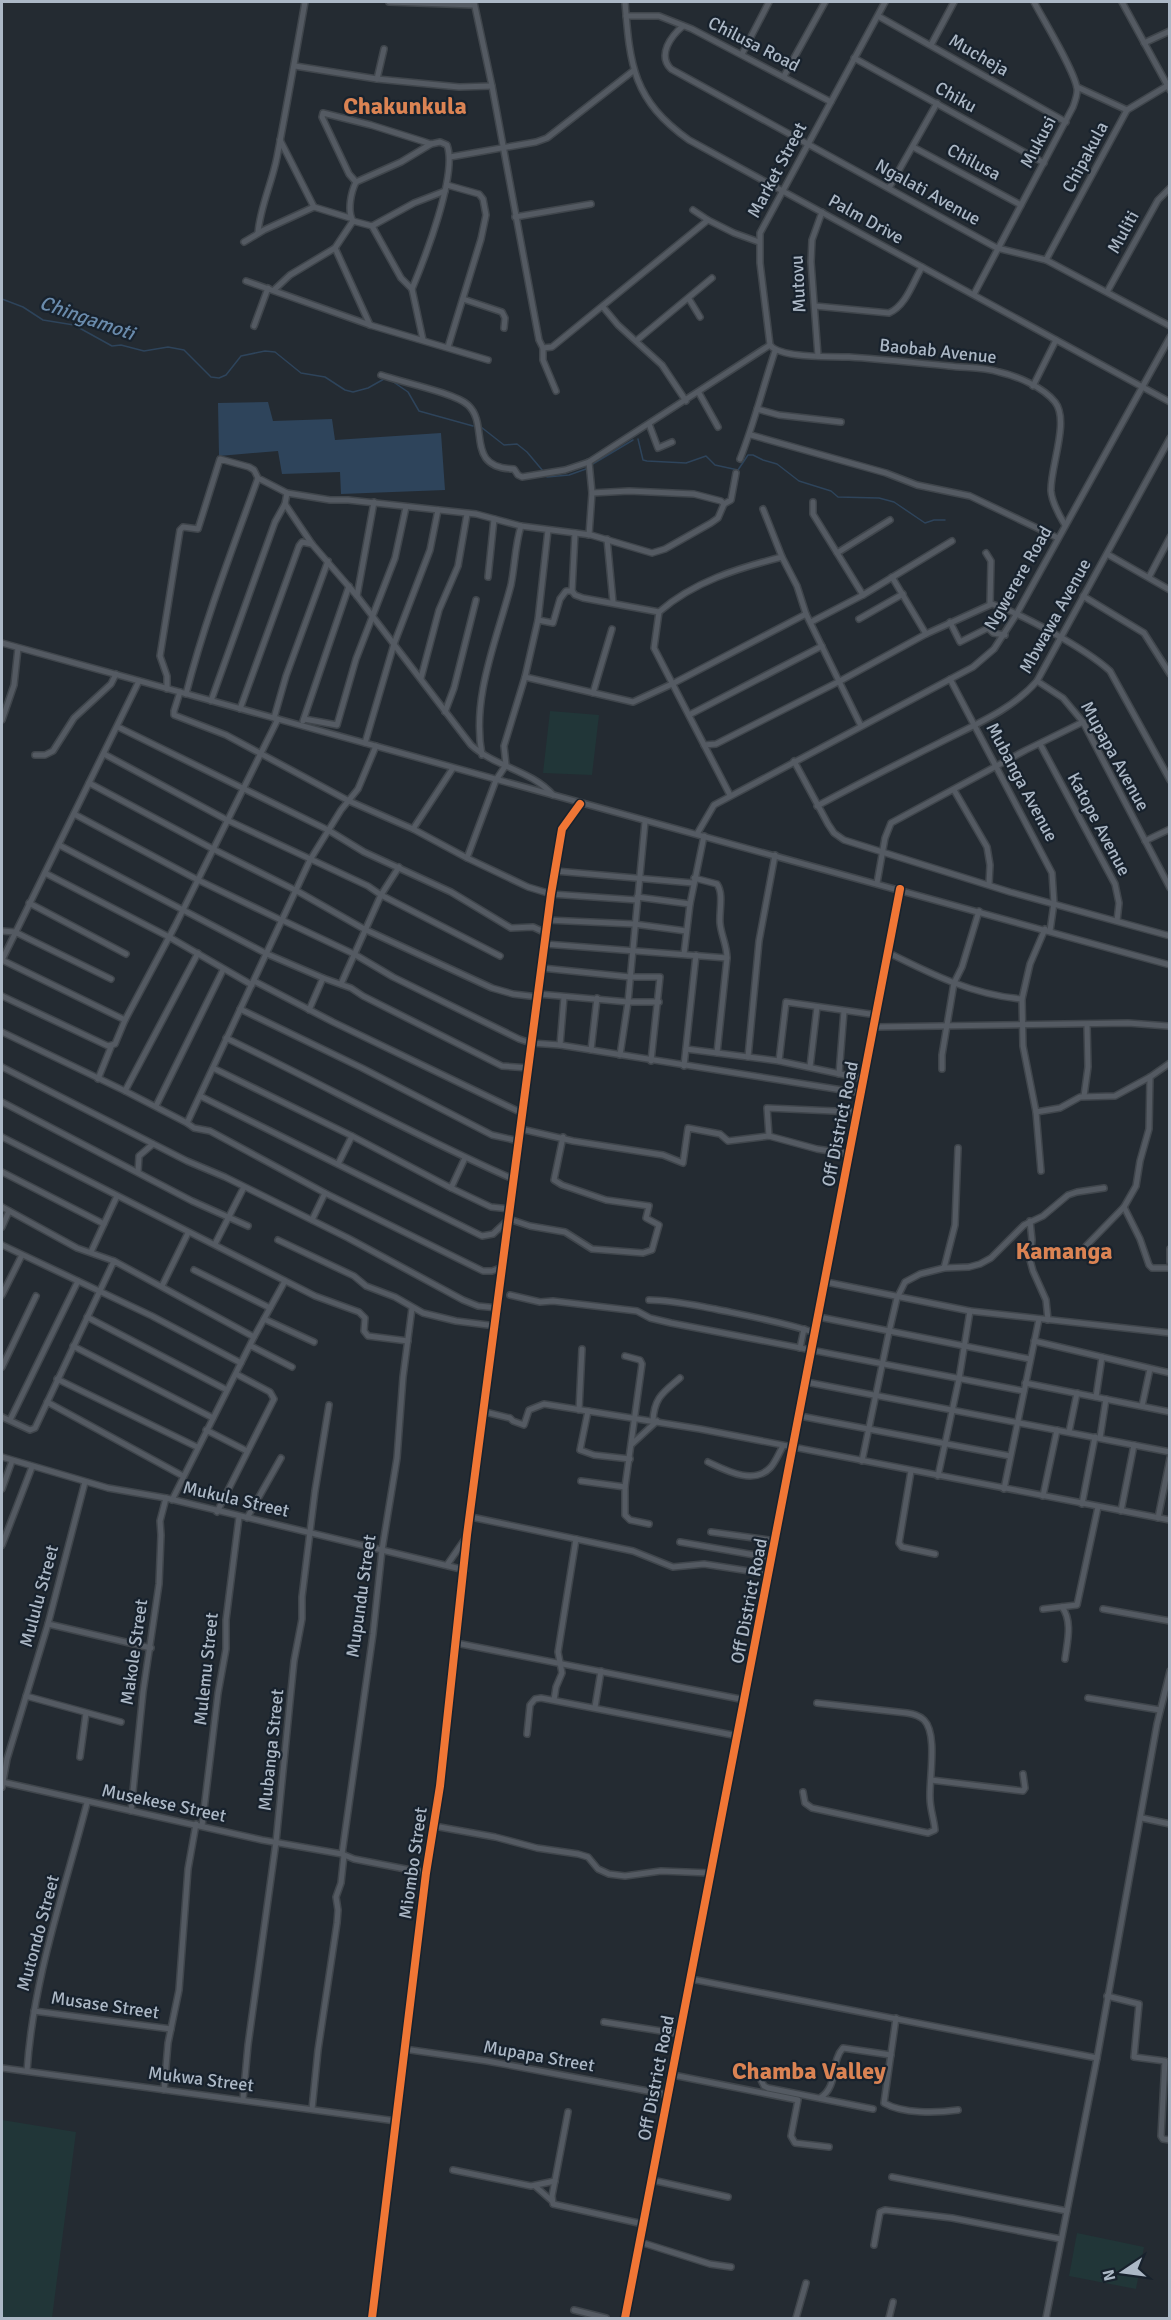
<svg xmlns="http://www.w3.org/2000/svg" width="1171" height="2320" viewBox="0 0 1171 2320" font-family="Signika,sans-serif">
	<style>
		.green { fill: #213638 }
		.water { fill: #2e445b }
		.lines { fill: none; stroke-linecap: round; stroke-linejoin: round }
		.stream { stroke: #2e445b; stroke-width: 1.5 }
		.minor-casing { stroke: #40464c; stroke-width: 8 }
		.minor { stroke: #545a62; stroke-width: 5 }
		.cycleway-casing { stroke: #18222d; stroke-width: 11 }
		.cycleway { stroke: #f07635; stroke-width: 8 }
		.labels { text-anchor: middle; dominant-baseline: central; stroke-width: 4.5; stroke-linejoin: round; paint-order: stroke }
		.street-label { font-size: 18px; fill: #acb8c6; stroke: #18222d }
		.water-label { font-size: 20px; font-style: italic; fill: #6a8bac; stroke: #18222d }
		.district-label { font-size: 24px; font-weight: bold; fill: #da8353; stroke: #18222d }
	</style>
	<rect width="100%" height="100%" fill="#242b32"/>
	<g class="green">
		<polygon points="550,711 599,715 592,775 543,773"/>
		<polygon points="2,2120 76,2132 52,2318 2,2318"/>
		<polygon points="1077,2233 1144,2247 1136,2289 1069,2276"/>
	</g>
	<polygon class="water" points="268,402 273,421 332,419 335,440 441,433 445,490 341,494 340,472 282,474 278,451 219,456 218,403"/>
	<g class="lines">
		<g class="stream">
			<polyline points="2,299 23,307 43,320 74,325 112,346 121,345 144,351 168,347 184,350 211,377 219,378 226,375 241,356 265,351 275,352 301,373 325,377 345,390 353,392 368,388 384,379"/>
			<polyline points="392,381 408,392 419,411 473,426"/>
			<polyline points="481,427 504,445 517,444 527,452 543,471"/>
			<polyline points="638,439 643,460 647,461 686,463 706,456 715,465 738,470 748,455 753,455 763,460 777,464 799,481 831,491 838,497 879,498 894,502 925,523 934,520 945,520"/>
			<polyline points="591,465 633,440"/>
			<polyline points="547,477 569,475 586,469"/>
		</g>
		<g class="minor-casing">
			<g id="minor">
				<polyline points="389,2 474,5"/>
				<polyline points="474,2 492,86 539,340 543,348 552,347 708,220 734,233 759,242"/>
				<path d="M625,2C630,66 633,100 689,140L1170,402"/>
				<path d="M885,2L760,233V263L770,345C779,358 832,357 849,357C883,359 916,363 949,366C965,368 983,367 999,372C1017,376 1043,387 1055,402C1070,421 1050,467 1051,491C1052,503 1059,515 1065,525"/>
				<polyline points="1122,2 1170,90"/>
				<polyline points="626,16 659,16 692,29 831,102"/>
				<polyline points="878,16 1066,122"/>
				<path d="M683,26C671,36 657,55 671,69L997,248L1046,260L1170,326"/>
				<polyline points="1144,43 1170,31"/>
				<polyline points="931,45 954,2"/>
				<polyline points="742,54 769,2"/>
				<polyline points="854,58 1044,163"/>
				<polyline points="295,66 377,79 459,87 492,86"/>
				<polyline points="784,76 825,2"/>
				<polyline points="377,79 384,49"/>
				<polyline points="1077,87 1127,110"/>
				<polyline points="280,140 314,207 350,218"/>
				<polyline points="913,147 1021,205"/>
				<polyline points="450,157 536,142 547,138 633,71"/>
				<path d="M356,182L349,174L322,117L323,113L371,125L422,141L431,144L440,142L447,145C458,174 424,260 412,289"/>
				<polyline points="447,185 479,194 483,199 486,215 481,239 448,347"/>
				<polyline points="889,188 937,103"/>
				<polyline points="693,210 708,220"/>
				<polyline points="515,217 591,204"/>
				<polyline points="353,221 372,226 414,203 445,191"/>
				<polyline points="372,226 401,278 412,289 423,340"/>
				<path d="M258,233C260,207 272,183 277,157C287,105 296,53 305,2"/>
				<polyline points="244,242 264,230 314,207"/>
				<polyline points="335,248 370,325"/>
				<polyline points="1046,260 1127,110 1167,86"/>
				<polyline points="246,281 370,325 488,360"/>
				<path d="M274,290L290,275L335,248L353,221C347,211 351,192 356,182L401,162L431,144"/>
				<polyline points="1107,292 1158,200 1170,188"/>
				<path d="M974,294L1073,107C1075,101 1078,94 1077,88C1074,70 1044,21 1034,2"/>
				<polyline points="463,299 502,312 505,318 504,328"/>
				<polyline points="689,299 700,317"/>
				<path d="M815,306L889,313C906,306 913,282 922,267"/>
				<polyline points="603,307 618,325 662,365 686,401"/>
				<polyline points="254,326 268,288"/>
				<polyline points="636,341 712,278"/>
				<polyline points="543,348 543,360 556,391"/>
				<polyline points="818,356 811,262 812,240 822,212"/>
				<path d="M381,375C401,382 455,393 468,405C490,425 464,468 514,469L518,475L522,477L565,470L589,462L770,345"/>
				<polyline points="1033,386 1056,340"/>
				<polyline points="699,393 718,427"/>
				<polyline points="757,409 779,415 841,422"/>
				<polyline points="649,424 658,448 672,442"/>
				<polyline points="751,435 886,473 917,485 970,496 1058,538"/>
				<path d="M740,459C754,424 763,387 775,351"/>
				<polyline points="589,462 592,493 589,535"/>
				<polyline points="592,493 629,491 694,494 721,501 724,504"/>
				<polyline points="813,502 813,514 863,595"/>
				<path d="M285,504L312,544L357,596L471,745C495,767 531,770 553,795"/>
				<polyline points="763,509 782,557 797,586 806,614"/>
				<polyline points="607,539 613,602"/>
				<polyline points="837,553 890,520"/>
				<polyline points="986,553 991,561 990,604"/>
				<polyline points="1107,554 1170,590"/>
				<polyline points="488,577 494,519"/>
				<polyline points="892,577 926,634"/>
				<polyline points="1149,577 1170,537"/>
				<polyline points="572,591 575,595 583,598 659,612"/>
				<polyline points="572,591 575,533"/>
				<polyline points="357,596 374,502"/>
				<polyline points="1083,596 1144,633 1170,674"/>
				<polyline points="859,619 903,594"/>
				<polyline points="538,620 553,623 560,599 566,591 572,591"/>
				<polyline points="811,622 863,595 952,541"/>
				<polyline points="950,622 960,642 988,628 993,633 1005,635"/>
				<polyline points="2,643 1170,965"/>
				<polyline points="525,677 633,702 672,684 806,614 861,726"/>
				<polyline points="421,678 439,610 458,566 467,514"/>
				<polyline points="950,679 1052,873 1054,903 1050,931"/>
				<polyline points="1037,681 1063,698 1083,722 1170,888"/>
				<polyline points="167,689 167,676 160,656 180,530 183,527 198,529 220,459 249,467 254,470 258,478 287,493 330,500 348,500 476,514 521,526 591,535 652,553 665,549 711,523 718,518 724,504 731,500 736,473"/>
				<polyline points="180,692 174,711 174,715 226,735 349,801 413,829 467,858 528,887 551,894 637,900"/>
				<polyline points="593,693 612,629"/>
				<path d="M186,694C205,620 232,550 258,478"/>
				<polyline points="211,701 275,522 285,504 287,493"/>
				<polyline points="240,709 299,546 302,542 312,544"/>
				<polyline points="445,712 454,688 476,600"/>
				<polyline points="689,715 822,646"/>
				<polyline points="274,718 286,676 328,561"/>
				<polyline points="304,719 337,725 356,659 395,558 406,507"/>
				<polyline points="2,720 14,685 18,648"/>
				<polyline points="303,721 349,586"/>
				<polyline points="118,727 328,830 364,852 451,892 511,928 533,927 546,933"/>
				<polyline points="365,743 394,644 430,550 438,510"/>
				<polyline points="1040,744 1115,884 1119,903 1117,921"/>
				<path d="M704,745L716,744L840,681L926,634L992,604C1022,614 1086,649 1110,671L1170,780"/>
				<polyline points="104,754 227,820 368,886 381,895 500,956"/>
				<polyline points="35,755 45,755 53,751 74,718 111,684 116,674"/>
				<path d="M482,755C471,698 497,639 511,585C515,565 515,545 521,526"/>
				<polyline points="794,761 828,824 834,833 844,840 1010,892 1170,936"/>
				<polyline points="89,783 213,849 297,891 364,929 492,988 513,994 538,997"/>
				<polyline points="954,790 987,847 990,865 989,884"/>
				<path d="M730,795L654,648L659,612C693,582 738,568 782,557"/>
				<path d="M817,806C858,784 899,763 941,742C974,725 1012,710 1037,681L1170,438"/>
				<polyline points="74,814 198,880 281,920"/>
				<polyline points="413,829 453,768"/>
				<polyline points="697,834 714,805 973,667 994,649 1016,615 1170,337"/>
				<polyline points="1145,841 1170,829"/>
				<polyline points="59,845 267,954 323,978 309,1010"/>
				<polyline points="467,858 496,780 506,765 504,746 525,677 538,620 548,530"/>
				<polyline points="555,871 693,883"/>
				<polyline points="45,873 169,937 252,985"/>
				<path d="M694,878L717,884C724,894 719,911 720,923C721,935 727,945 727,958L717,1053"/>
				<polyline points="877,883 885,838 891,823 1026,750 1083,722"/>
				<polyline points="637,897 690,904"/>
				<polyline points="29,903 126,954"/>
				<polyline points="282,920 354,954 393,977 519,1039 531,1043 560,1045 861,1093"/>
				<polyline points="547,920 634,924 686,931"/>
				<polyline points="2,931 15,932 27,938 111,979"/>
				<polyline points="545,944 727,958"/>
				<path d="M889,953C931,974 973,995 1022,999"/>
				<polyline points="684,954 690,904 704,836"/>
				<polyline points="2,960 125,1020 175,926 278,719"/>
				<polyline points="2,960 139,681"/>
				<polyline points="542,968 630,977 660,977 651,1061"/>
				<polyline points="323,978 351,988 363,996 502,1066 529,1068"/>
				<polyline points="254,981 333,1022 522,1113"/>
				<polyline points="341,984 381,895 399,867"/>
				<polyline points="538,994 628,1002 659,1002"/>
				<polyline points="2,996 108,1046 115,1044 125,1020"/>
				<polyline points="240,1009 362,1068 492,1135 519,1141"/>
				<polyline points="875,1027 1128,1023 1168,1026"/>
				<polyline points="2,1032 125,1091 187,1123 310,860 341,810 358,789 376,746"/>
				<path d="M226,1038C322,1084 415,1136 513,1179"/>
				<polyline points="560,1045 564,997"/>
				<polyline points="686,1049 779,1061 864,1079"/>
				<polyline points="591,1050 597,998"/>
				<polyline points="620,1055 628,1002 645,822"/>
				<polyline points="748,1057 759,941 775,855"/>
				<polyline points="779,1061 786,1002 877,1015"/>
				<polyline points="684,1066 696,955"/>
				<polyline points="2,1067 187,1161 225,1177 348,1238 463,1300 478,1306 498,1308"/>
				<polyline points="810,1067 817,1007"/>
				<polyline points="213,1068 352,1136 451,1188 465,1158"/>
				<polyline points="942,1069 942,1055 954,983 962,967 979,911"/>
				<polyline points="839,1074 844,1011"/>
				<polyline points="98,1079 111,1047"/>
				<polyline points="125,1091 198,953"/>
				<polyline points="200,1096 482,1236 493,1234 509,1219 530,1226 565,1232 592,1249 643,1253 652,1250 659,1225 646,1218 649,1206 606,1200 562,1185 554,1180 563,1137"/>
				<polyline points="1084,1096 1088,1067 1087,1025"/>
				<polyline points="2,1102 192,1201 248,1226"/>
				<polyline points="156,1106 223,970"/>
				<polyline points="1036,1112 1060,1108 1080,1097 1115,1096 1150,1077 1170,1063"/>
				<polyline points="187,1123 194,1128 210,1131 325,1193 483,1271 492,1271 503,1267"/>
				<polyline points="521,1129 573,1141 663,1155 683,1163 688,1128 720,1134 728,1141 769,1136 817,1149 850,1154"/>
				<polyline points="769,1136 767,1108 857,1112"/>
				<polyline points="2,1137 315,1296 359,1312 365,1318 364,1331 368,1336 408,1341"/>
				<polyline points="338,1164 352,1136"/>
				<polyline points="1041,1171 1036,1112 1023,1046 1022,999 1030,964 1045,929"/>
				<polyline points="2,1172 104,1224"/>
				<polyline points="138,1172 139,1156 153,1144"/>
				<polyline points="451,1188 491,1207 511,1209"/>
				<polyline points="2,1207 77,1248 114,1261"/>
				<polyline points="1124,1207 1140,1239 1149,1265 1152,1268 1170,1268"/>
				<polyline points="312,1220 325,1193"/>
				<polyline points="1030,1221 1032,1240 1030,1260 1033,1271 1046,1300 1048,1320"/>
				<polyline points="2,1227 9,1211"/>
				<polyline points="278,1240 354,1276 366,1286 395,1297 423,1313 456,1321 496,1326"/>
				<polyline points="215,1244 244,1187"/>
				<polyline points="2,1245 152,1316 241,1363"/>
				<polyline points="1086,1246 1124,1207 1136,1186 1140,1161 1149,1129 1150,1077"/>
				<polyline points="1170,1249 1170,1262"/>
				<polyline points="91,1252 117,1196"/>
				<polyline points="944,1268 955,1225 958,1148"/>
				<polyline points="194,1270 270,1308"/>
				<polyline points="826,1282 970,1311 1170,1333"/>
				<polyline points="162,1286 188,1233"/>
				<polyline points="2,1295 22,1255"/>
				<polyline points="510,1295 540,1302 553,1301 637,1311 650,1318 671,1323 1024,1391"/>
				<path d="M649,1300C671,1300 693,1305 715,1309C749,1316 783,1322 816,1333"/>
				<polyline points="87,1317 227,1390"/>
				<polyline points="819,1317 1030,1359"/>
				<polyline points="264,1319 314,1342"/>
				<polyline points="254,1337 285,1281"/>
				<polyline points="1034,1341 1170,1373"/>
				<polyline points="73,1346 213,1418"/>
				<polyline points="251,1346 292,1367"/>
				<polyline points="800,1348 804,1329"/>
				<polyline points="625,1356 640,1360 642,1364 625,1487 625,1515 630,1520 649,1524"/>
				<polyline points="2,1367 36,1296"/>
				<polyline points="57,1379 197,1447"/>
				<polyline points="806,1382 1170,1452"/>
				<polyline points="1025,1383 1170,1412"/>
				<polyline points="1096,1397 1102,1357"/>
				<polyline points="47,1402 183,1476"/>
				<polyline points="1142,1406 1150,1369"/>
				<polyline points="579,1410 582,1349"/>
				<polyline points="588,1411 580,1450 594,1455 630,1459"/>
				<polyline points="485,1412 510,1418 513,1421 524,1425 529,1410 544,1404 700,1429 1170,1520"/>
				<polyline points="800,1416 1010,1456"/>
				<polyline points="2,1417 30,1430 35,1428 114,1261 254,1337 172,1500"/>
				<polyline points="10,1420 78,1281"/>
				<path d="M653,1421C654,1397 664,1392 680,1378"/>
				<polyline points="206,1430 247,1451"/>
				<polyline points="1069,1432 1077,1393"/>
				<polyline points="1100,1438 1106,1399"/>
				<polyline points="632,1444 657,1421"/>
				<polyline points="2,1457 108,1488 166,1498 465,1570"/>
				<polyline points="862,1461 889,1332 897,1298 905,1282 920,1274 944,1268 969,1267 980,1264 991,1258 1024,1225 1043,1216 1068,1195 1077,1192 1104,1188"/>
				<path d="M708,1462C725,1470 754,1486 771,1467C776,1461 779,1453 783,1446"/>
				<polyline points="911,1471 899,1543 902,1547 935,1554"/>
				<polyline points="938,1476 959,1379 970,1311"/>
				<polyline points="581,1481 625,1487"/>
				<polyline points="2,1489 12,1461"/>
				<polyline points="1004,1489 1039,1319"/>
				<polyline points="1043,1496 1057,1430"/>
				<polyline points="1082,1504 1095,1437"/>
				<polyline points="1121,1511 1134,1445"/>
				<polyline points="217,1512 274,1399 270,1392 236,1374"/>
				<polyline points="471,1517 633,1551 673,1567 704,1564 769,1574"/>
				<polyline points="247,1518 281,1458"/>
				<polyline points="1158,1518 1170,1458"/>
				<polyline points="711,1532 776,1541"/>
				<polyline points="680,1542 772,1558"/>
				<polyline points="2,1545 32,1467"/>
				<polyline points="447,1565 465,1539"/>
				<path d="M1062,1607C1073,1621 1067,1643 1065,1659"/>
				<polyline points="1043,1609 1077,1605 1098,1507"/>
				<polyline points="1103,1609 1170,1621"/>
				<polyline points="48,1624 151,1648"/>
				<polyline points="456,1643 745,1700"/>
				<polyline points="26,1696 121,1722"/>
				<polyline points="1088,1698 1160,1710"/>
				<polyline points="554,1700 556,1687 562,1673 558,1652 576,1539"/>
				<polyline points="595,1707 601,1671"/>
				<polyline points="527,1734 530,1705 535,1699 541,1698 738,1736"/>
				<polyline points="80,1757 86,1713"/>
				<polyline points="931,1780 1023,1791 1025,1788 1023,1774"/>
				<polyline points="2,1782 262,1840 342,1854 354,1859 426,1873"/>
				<polyline points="2,1787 7,1759 48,1624 85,1482"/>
				<path d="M803,1792L805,1803L812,1808L928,1833L935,1830C934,1819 930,1809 930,1798C929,1779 938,1734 924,1720C919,1715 913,1714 907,1713L817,1703"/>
				<polyline points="131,1811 143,1692 159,1584 161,1535 160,1521 166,1498"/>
				<polyline points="1142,1818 1170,1824"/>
				<polyline points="202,1826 218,1693 226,1649 226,1620 239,1517"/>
				<polyline points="434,1826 495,1837 537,1848 578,1854 588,1857 598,1869 609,1874 625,1876 661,1871 710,1873"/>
				<polyline points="342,1854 373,1634 382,1550 397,1458 403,1377 412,1308"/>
				<polyline points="691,1979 1097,2058"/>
				<polyline points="1107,1996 1139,2004 1134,2057 1165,2061 1161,2136 1163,2139 1170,2140"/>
				<polyline points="34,2011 171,2029"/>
				<path d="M896,2018L884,2103C903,2114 937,2113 958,2110"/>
				<polyline points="604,2022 680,2034"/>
				<polyline points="404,2049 487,2061 669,2095"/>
				<polyline points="2,2068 396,2121"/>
				<path d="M27,2071C33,1979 64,1892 87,1803"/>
				<polyline points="673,2075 798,2100 791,2136 795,2143 829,2147"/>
				<polyline points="760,2078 764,2086 768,2088 873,2109"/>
				<polyline points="164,2090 168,2043 179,1990 188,1869 196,1824"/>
				<path d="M820,2098C839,2086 830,2062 843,2048L891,2055"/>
				<polyline points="243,2099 248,2045 276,1842 294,1661 302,1619 302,1597 315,1491 329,1405"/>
				<polyline points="312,2109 318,2050 337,1923 338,1910 336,1897 341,1883 344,1855"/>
				<polyline points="568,2112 552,2196 553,2204 643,2224"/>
				<polyline points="453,2170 531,2186 555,2181"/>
				<polyline points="892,2177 1067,2211"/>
				<polyline points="652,2180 728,2197"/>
				<polyline points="535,2186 552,2201"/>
				<polyline points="640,2242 710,2264 731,2267"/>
				<polyline points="874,2245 880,2212 885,2210 952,2218 1061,2239"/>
				<polyline points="574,2310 606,2318"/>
				<polyline points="372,2318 426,1873 440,1786 467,1535 551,894 562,829 580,804"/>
				<polyline points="625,2318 900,889"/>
				<polyline points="796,2318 806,2283"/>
				<polyline points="889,2318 893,2302"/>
				<polyline points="1046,2318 1097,2058 1157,1724 1170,1671"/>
			</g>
		</g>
		<use href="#minor" class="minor"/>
		<g class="cycleway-casing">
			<g id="cycleway">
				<polyline points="372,2318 426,1873 440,1786 467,1535 551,894 562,829 580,804"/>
				<polyline points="625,2318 900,889"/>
			</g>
		</g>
		<use href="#cycleway" class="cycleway"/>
	</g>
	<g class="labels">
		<g class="street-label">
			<text transform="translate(754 44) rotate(27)">Chilusa Road</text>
			<text transform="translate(979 55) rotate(30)">Mucheja</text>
			<text transform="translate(956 97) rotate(29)">Chiku</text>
			<text transform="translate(1038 142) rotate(-62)">Mukusi</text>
			<text transform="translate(1085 157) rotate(-62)">Chipakula</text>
			<text transform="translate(974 162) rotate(28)">Chilusa</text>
			<text transform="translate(777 170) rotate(-62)">Market Street</text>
			<text transform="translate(928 192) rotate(29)">Ngalati Avenue</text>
			<text transform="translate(866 219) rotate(29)">Palm Drive</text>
			<text transform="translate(1123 232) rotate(-61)">Muliti</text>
			<text transform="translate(798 284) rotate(-93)">Mutovu</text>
			<text transform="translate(938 351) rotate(6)">Baobab Avenue</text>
			<text transform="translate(1018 578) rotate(-60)">Ngwerere Road</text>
			<text transform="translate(1055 616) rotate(-61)">Mbwawa Avenue</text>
			<text transform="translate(1115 756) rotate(61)">Mupapa Avenue</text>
			<text transform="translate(1022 782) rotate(62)">Mubanga Avenue</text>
			<text transform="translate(1099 824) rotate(62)">Katope Avenue</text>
			<text transform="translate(840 1124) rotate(-79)">Off District Road</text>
			<text transform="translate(236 1499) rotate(13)">Mukula Street</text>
			<text transform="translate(39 1596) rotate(-75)">Mululu Street</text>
			<text transform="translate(361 1596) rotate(-82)">Mupundu Street</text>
			<text transform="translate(749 1601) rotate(-79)">Off District Road</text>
			<text transform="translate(134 1652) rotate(-82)">Makole Street</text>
			<text transform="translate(206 1669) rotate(-84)">Mulemu Street</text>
			<text transform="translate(271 1750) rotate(-84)">Mubanga Street</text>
			<text transform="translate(164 1803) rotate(12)">Musekese Street</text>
			<text transform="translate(413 1863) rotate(-82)">Miombo Street</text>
			<text transform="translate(38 1933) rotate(-75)">Mutondo Street</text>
			<text transform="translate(105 2005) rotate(8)">Musase Street</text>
			<text transform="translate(539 2056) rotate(10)">Mupapa Street</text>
			<text transform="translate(656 2078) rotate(-79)">Off District Road</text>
			<text transform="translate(201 2079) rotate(7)">Mukwa Street</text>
		</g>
		<g class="water-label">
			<text transform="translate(87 318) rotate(19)">Chingamoti</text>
		</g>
		<g class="district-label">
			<text x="405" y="106">Chakunkula</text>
			<text x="1064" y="1251">Kamanga</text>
			<text x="809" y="2071">Chamba Valley</text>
		</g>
	</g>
	<rect width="1171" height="2320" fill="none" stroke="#acb8c6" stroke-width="6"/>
	<g transform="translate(1123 2272) rotate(257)" stroke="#18222d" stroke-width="4.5" paint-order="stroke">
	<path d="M0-4.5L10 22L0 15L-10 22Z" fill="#acb8c6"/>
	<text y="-9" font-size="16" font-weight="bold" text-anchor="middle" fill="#acb8c6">N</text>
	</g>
</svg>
